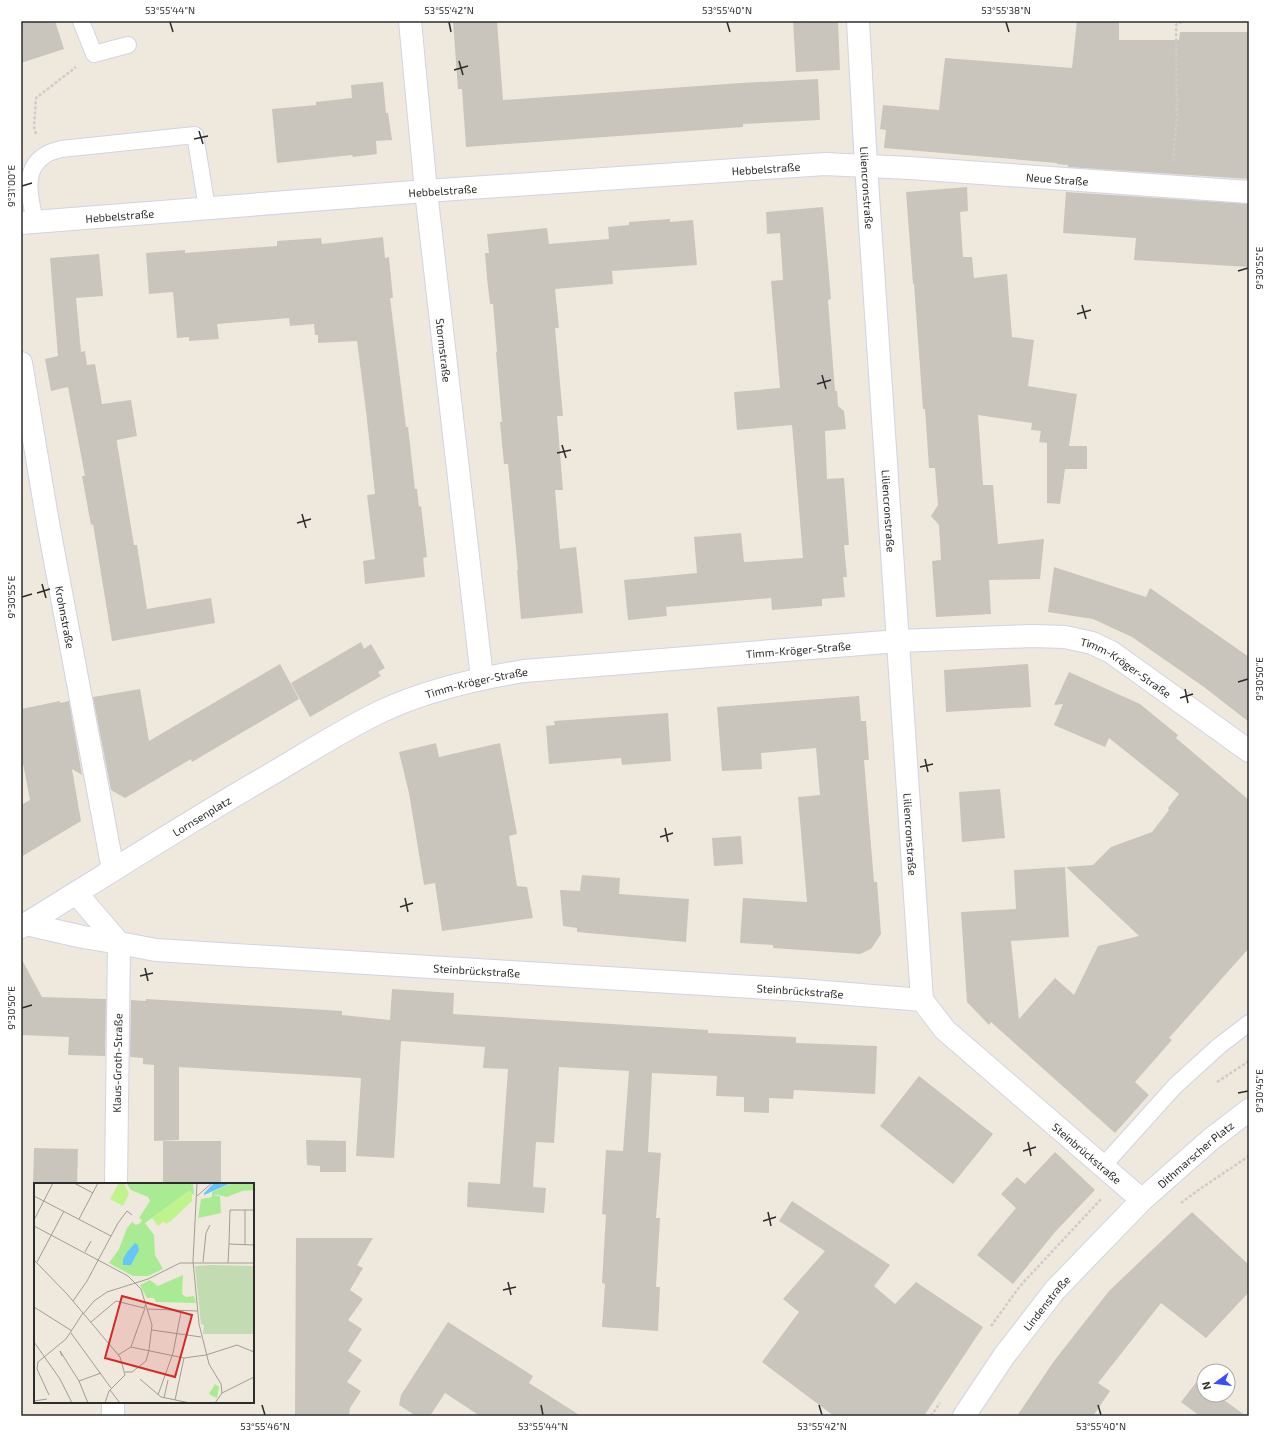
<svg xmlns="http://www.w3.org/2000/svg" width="1270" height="1437" viewBox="0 0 1270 1437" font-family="'Exo 2',sans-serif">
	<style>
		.building { fill: #cac5bc }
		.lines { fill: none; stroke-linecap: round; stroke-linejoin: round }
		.lane-casing { stroke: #d1d3e6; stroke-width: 18 }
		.street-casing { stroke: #d1d3e6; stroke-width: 24 }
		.secondary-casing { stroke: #d1d3e6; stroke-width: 24 }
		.path { stroke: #ccc; stroke-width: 2.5; stroke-dasharray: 3 2; stroke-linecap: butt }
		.lane { stroke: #fff; stroke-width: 16 }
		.street { stroke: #fff; stroke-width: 22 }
		.secondary { stroke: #fff; stroke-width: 22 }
		.ticks { fill: none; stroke: #2c2c2c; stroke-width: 1.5 }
		.labels { text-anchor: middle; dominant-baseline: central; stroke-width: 4; stroke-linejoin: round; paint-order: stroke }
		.street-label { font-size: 11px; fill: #2c2c2c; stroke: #fff }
		.inset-road { fill: none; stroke: #a19d96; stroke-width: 1 }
		.view { fill: #d62828; fill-opacity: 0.15; stroke: #d62828; stroke-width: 2 }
		.inset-edge { fill: none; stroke: #2c2c2c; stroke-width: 2 }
		.neatline { fill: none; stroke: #2c2c2c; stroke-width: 1.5 }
		.ticks-label { font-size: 10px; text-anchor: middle; fill: #2c2c2c }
	</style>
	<rect width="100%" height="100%" fill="#efe8dc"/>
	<g class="building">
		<polygon points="21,21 55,21 64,49 21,63"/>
		<polygon points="453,21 497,21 503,100 741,83 818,79 820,120 743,124 743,127 466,147 462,89 458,89"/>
		<polygon points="793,21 838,21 840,70 796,72"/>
		<polygon points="1077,21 1119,21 1119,40 1179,40 1180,32 1249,32 1249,179 1068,167 1068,165 1057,164 1057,163 884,148 886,130 880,129 883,105 939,110 945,58 1072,68"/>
		<polygon points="383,82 386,113 388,113 392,140 376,141 377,154 353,157 352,155 277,163 272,109 316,105 316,102 352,98 351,85"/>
		<polygon points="967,187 968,211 960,212 963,257 972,257 974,278 1007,274 1012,337 1034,340 1028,386 1077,394 1069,446 1087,446 1087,469 1065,469 1060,504 1047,503 1047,443 1039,442 1041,431 1031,430 1032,423 978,415 983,485 993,485 998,544 1044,539 1040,579 989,580 991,614 936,617 932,561 941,560 939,525 931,516 938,505 935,468 929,468 925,409 923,409 914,284 913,284 906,192"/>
		<polygon points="1066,192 1249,204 1249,267 1134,260 1136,238 1063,233"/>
		<polygon points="823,207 831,299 828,300 835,391 837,391 838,406 844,411 846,429 825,431 827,479 844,478 849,545 844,545 847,577 843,577 845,597 822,599 822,606 772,610 771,598 666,607 667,616 628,620 624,580 697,573 694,537 741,533 744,562 803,558 792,425 737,430 734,392 780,388 771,281 783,280 780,233 767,234 766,212"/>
		<polygon points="670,219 670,222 693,220 697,265 612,271 613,284 555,289 559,328 555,328 563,416 557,416 563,490 555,490 560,549 576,547 583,613 521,619 517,570 518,570 508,464 504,464 500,422 502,422 496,352 497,352 493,304 490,304 487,278 485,253 489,253 487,234 547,228 549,244 609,239 608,227 629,225 629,222"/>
		<polygon points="383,237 385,258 389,257 393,298 390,298 398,362 406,427 408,427 415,489 417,489 419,507 421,506 427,557 423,558 425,577 365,584 363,561 375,559 367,495 375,494 366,411 357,341 318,343 318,335 315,335 314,324 290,326 289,318 217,324 219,339 189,341 189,337 177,338 173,292 149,294 146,253 185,250 185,253 277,246 277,241 321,238 322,244"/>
		<polygon points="99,254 103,296 76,298 81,352 85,351 87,365 95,364 102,404 131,400 137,436 117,440 117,443 134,545 137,545 147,609 211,598 215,623 112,641 93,524 91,525 82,476 85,476 68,387 51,391 45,359 58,356 50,258"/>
		<polygon points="1054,567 1146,597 1150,588 1249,657 1249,722 1204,687 1132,637 1093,619 1048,612"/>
		<polygon points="361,642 364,649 371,644 385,668 378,672 381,676 310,717 291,683"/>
		<polygon points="280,664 299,699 192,762 191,759 125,798 111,790 93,697 140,689 149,741"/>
		<polygon points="1028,664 1031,707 946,712 944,670"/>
		<polygon points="1069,672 1140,704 1178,735 1176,738 1249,800 1249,948 1169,1038 1172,1040 1135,1082 1149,1095 1115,1133 991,1022 989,1025 967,1002 961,912 1016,909 1014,870 1065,867 1069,937 1011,941 1019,1019 1055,978 1074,995 1098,946 1139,936 1066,867 1093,865 1111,847 1152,832 1169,810 1168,808 1179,794 1109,738 1105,747 1054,725 1063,704 1054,705"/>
		<polygon points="859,696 861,721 866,721 869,760 864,760 874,882 877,882 881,934 871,949 860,954 773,948 773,945 740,943 743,898 807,902 798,797 820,795 816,748 761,753 762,769 722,771 717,707"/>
		<polygon points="60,701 60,703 69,701 82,775 72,769 81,821 21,857 21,805 30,800 21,753 21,709"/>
		<polygon points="668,713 671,761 622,765 621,758 549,764 546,726 555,725 554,721"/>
		<polygon points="436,743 439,757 500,743 517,834 509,836 517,886 527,887 533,918 442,931 435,883 424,885 409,793 399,752"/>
		<polygon points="1000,789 1005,838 962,842 959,792"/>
		<polygon points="741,836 743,864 714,866 712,838"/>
		<polygon points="582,875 620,878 619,894 689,899 686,942 577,932 577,928 563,926 560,890 580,891"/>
		<polygon points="21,958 42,997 106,999 105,1056 68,1055 69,1037 21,1035"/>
		<polygon points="392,989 454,993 453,1014 708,1030 708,1033 796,1037 796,1043 877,1046 875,1094 794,1090 793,1099 769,1098 769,1113 744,1112 744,1097 716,1096 717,1076 652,1073 648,1152 661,1153 656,1218 660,1218 656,1287 660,1287 658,1331 602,1327 605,1284 602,1283 606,1215 602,1214 606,1150 623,1151 629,1071 559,1067 554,1143 536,1142 533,1187 546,1188 544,1213 467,1207 468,1182 500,1184 508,1069 483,1068 485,1047 401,1041 394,1158 356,1156 361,1078 179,1067 179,1140 154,1141 154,1065 143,1064 143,1058 130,1057 131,1000 146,1001 146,999 342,1011 342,1015 390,1020"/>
		<polygon points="919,1076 993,1134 953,1184 880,1126"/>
		<polygon points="306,1140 346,1141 346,1172 320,1172 320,1166 307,1165"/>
		<rect x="163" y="1141" width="58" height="43"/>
		<polygon points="34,1148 78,1149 77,1184 33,1184"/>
		<polygon points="1055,1152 1095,1190 1055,1232 1013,1284 977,1255 1016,1208 1001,1194 1017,1177 1025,1184"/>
		<polygon points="792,1201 890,1265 874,1286 895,1304 916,1282 983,1327 924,1416 834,1416 762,1362 799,1312 783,1299 825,1251 779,1221"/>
		<polygon points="1192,1212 1249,1265 1249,1292 1206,1338 1161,1303 1098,1383 1110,1391 1093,1416 1017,1416 1054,1361 1109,1291"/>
		<polygon points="296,1238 373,1238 357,1265 363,1268 350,1290 363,1299 348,1320 362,1329 348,1351 362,1360 347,1382 361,1391 350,1408 349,1416 295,1416"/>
		<polygon points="448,1322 533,1376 529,1383 581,1416 480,1416 445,1393 430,1416 416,1416 399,1405 401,1395"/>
		<polygon points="1198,1380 1204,1385 1204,1395 1217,1395 1246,1416 1200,1416 1181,1402"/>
	</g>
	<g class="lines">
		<g class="lane-casing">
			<g id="lane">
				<polyline points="81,21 94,54 128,45"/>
				<path d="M35,222C31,200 21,171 44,156C48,152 55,151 61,149L195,135L207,208"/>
				<polyline points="1103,1166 1175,1086 1219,1046 1249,1023"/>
			</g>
		</g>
		<g class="street-casing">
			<g id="street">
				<path id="s1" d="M410,21L426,191L482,678"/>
				<path id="s2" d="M858,21L866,165L922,1000"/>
				<path id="s3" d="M21,223L426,191L825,164L910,168L1249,192"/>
				<path id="s4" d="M21,363L48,523L113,870"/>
				<path id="s5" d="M76,893L119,943L156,950L800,990L922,1000L945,1030L1142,1200"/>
				<polyline points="26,924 83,937 119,943 116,1184"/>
				<path id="s6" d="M21,927C101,878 180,827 261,780C301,757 340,731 382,711C427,690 475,679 524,671L898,641L1033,636L1065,637L1092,643L1111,652L1249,751"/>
				<polyline points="113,1416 113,1402"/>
			</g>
		</g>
		<g class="secondary-casing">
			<g id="secondary">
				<path id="s7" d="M964,1416L1004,1356L1055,1290L1142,1200L1210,1140L1249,1110"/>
			</g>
		</g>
		<g class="path">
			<polyline points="36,134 34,127 36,98 76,67"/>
			<polyline points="1173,161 1177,116 1176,25 1183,21"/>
			<polyline points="1217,1082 1249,1061"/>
			<polyline points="1181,1203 1197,1191 1249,1156"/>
			<polyline points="991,1326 1020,1286 1102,1198"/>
			<polyline points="931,1416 940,1403"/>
		</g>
		<use href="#lane" class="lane"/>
		<use href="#street" class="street"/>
		<use href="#secondary" class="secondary"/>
	</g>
	<path class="ticks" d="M170,22L173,32M449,22L451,32M727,22L730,32M1006,22L1009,32M459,61L463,75M454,70L468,66M199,131L203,144M194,139L208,136M22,186L32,183M1238,271L1248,268M1082,305L1086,319M1077,314L1091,310M822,375L826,389M817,384L831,380M562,445L566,458M557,453L571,450M302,514L306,528M297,523L311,519M42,584L46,598M37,593L50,589M22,597L32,594M1238,682L1248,679M1185,689L1188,703M1180,698L1193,694M925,759L928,772M920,767L933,764M665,828L668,842M660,837L673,833M405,898L408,912M400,907L413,903M145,968L148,981M140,976L153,973M22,1008L32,1005M1238,1093L1248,1091M1028,1142L1031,1156M1023,1151L1036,1147M768,1212L771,1226M763,1221L776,1217M508,1282L511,1295M503,1290L516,1287M262,1405L265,1415M541,1405L543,1415M819,1405L822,1415M1098,1405L1101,1415"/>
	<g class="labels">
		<g class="street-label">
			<text stroke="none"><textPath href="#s3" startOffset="747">Hebbelstraße</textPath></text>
			<text stroke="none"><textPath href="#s3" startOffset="1039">Neue Straße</textPath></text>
			<text stroke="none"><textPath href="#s2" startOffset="167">Liliencronstraße</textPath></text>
			<text stroke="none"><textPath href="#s3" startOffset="423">Hebbelstraße</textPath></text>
			<text stroke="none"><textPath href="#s3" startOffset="99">Hebbelstraße</textPath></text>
			<text stroke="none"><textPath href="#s1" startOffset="331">Stormstraße</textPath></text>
			<text stroke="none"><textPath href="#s2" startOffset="491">Liliencronstraße</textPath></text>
			<text stroke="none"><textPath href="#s4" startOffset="258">Krohnstraße</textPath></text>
			<text stroke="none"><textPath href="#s6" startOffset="844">Timm-Kröger-Straße</textPath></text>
			<text stroke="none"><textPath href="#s6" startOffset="1180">Timm-Kröger-Straße</textPath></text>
			<text stroke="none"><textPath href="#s6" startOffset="520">Timm-Kröger-Straße</textPath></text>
			<text stroke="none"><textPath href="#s6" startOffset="212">Lornsenplatz</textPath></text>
			<text stroke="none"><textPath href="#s2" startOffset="815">Liliencronstraße</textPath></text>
			<text stroke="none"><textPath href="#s5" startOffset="425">Steinbrückstraße</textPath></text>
			<text stroke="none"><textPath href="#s5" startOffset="749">Steinbrückstraße</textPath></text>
			<text transform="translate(117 1063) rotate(-89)">Klaus-Groth-Straße</text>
			<text stroke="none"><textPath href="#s5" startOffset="1097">Steinbrückstraße</textPath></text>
			<text stroke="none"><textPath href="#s7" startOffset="351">Dithmarscher Platz</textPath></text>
			<text stroke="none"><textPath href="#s7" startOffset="140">Lindenstraße</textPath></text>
		</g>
	</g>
	<g transform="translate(34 1183)">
		<rect width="220" height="220" fill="#efe8dc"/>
		<path d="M92,0H159L160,12L155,8L111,40L120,52L121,72L129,86L114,93H99L75,80L85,66L93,45L98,39L102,42L106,40L108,37L105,35L116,18L114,14L97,7ZM97,65L101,74L97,82L89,76ZM198,0H220V7L208,8L193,14L184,12L178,13H186L187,30L164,35L167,16L178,14V9ZM149,92L148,111L152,114L160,113L162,120L122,119L120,115H113L106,102L116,97L124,103ZM181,201L185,204L183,215L175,211Z" fill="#a9eb93" fill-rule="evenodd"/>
		<path d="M177,82L220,83V151H169L170,142L167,141L161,83Z" fill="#c2dbb1"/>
		<path d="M85,0H90L95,11L89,23L76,16ZM155,8L158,9V18L137,38L132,41L130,38L124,43L118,35Z" fill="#bff48d"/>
		<path d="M180,0H197L170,12V10ZM101,60L104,62L105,67L97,82H89V76L93,69Z" fill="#64c6fc"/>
		<path class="inset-road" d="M40,0L59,10M163,0L159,78L165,141L175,181L187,201L188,210M0,13L77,53M163,13L178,0M45,36L64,0M0,37L19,0M0,43L94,93L107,106L118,142L115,167L112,178L98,189H91M195,61L196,27H220M211,62V27M51,69L57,58M0,77L33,111L86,174L91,192L75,208L71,220M3,79L30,28M169,79L172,50L176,42M194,80L195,61L220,62M39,118L53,98L84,40L93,28L98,32M0,124L38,148M114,126L163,128M50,130L60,118L73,109L114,96L146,80H220M57,139L82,118L110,125L112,121M118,147L167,154M37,150L77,205M0,159L26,196L38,220M97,164L150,175L172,172L203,162L220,169M84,172L97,164L111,125M28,173L26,168L45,198M4,179L32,156L49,130M4,179L3,186L15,212M106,196L127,214L156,220M76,207L86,220M124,212L139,170L147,129M130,215L134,197M141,217L150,175M0,218L13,216M54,220L45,198L67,190M181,220L188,210L220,194"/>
		<path class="view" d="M88,113L158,132L141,194L71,175Z"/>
		<rect width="220" height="220" class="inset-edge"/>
	</g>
	<rect width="1270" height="1437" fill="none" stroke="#ffffff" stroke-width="44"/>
	<g transform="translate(1216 1383) rotate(255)"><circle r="19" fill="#ffffff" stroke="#ababab"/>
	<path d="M0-3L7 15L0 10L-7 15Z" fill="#394cff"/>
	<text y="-6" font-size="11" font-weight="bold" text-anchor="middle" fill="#2c2c2c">N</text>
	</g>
	<rect x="22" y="22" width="1226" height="1393" class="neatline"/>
	<g class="ticks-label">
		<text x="170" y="14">53°55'44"N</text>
		<text x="449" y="14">53°55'42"N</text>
		<text x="727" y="14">53°55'40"N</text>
		<text x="1006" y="14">53°55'38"N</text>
		<text transform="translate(11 186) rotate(-90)" y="4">9°31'00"E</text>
		<text transform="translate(1259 268) rotate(-90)" y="4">9°30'55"E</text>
		<text transform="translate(11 597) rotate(-90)" y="4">9°30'55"E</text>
		<text transform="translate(1259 679) rotate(-90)" y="4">9°30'50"E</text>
		<text transform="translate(11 1008) rotate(-90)" y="4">9°30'50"E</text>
		<text transform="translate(1259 1091) rotate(-90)" y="4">9°30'45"E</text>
		<text x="265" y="1430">53°55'46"N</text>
		<text x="543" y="1430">53°55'44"N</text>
		<text x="822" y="1430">53°55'42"N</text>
		<text x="1101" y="1430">53°55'40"N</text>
	</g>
</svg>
